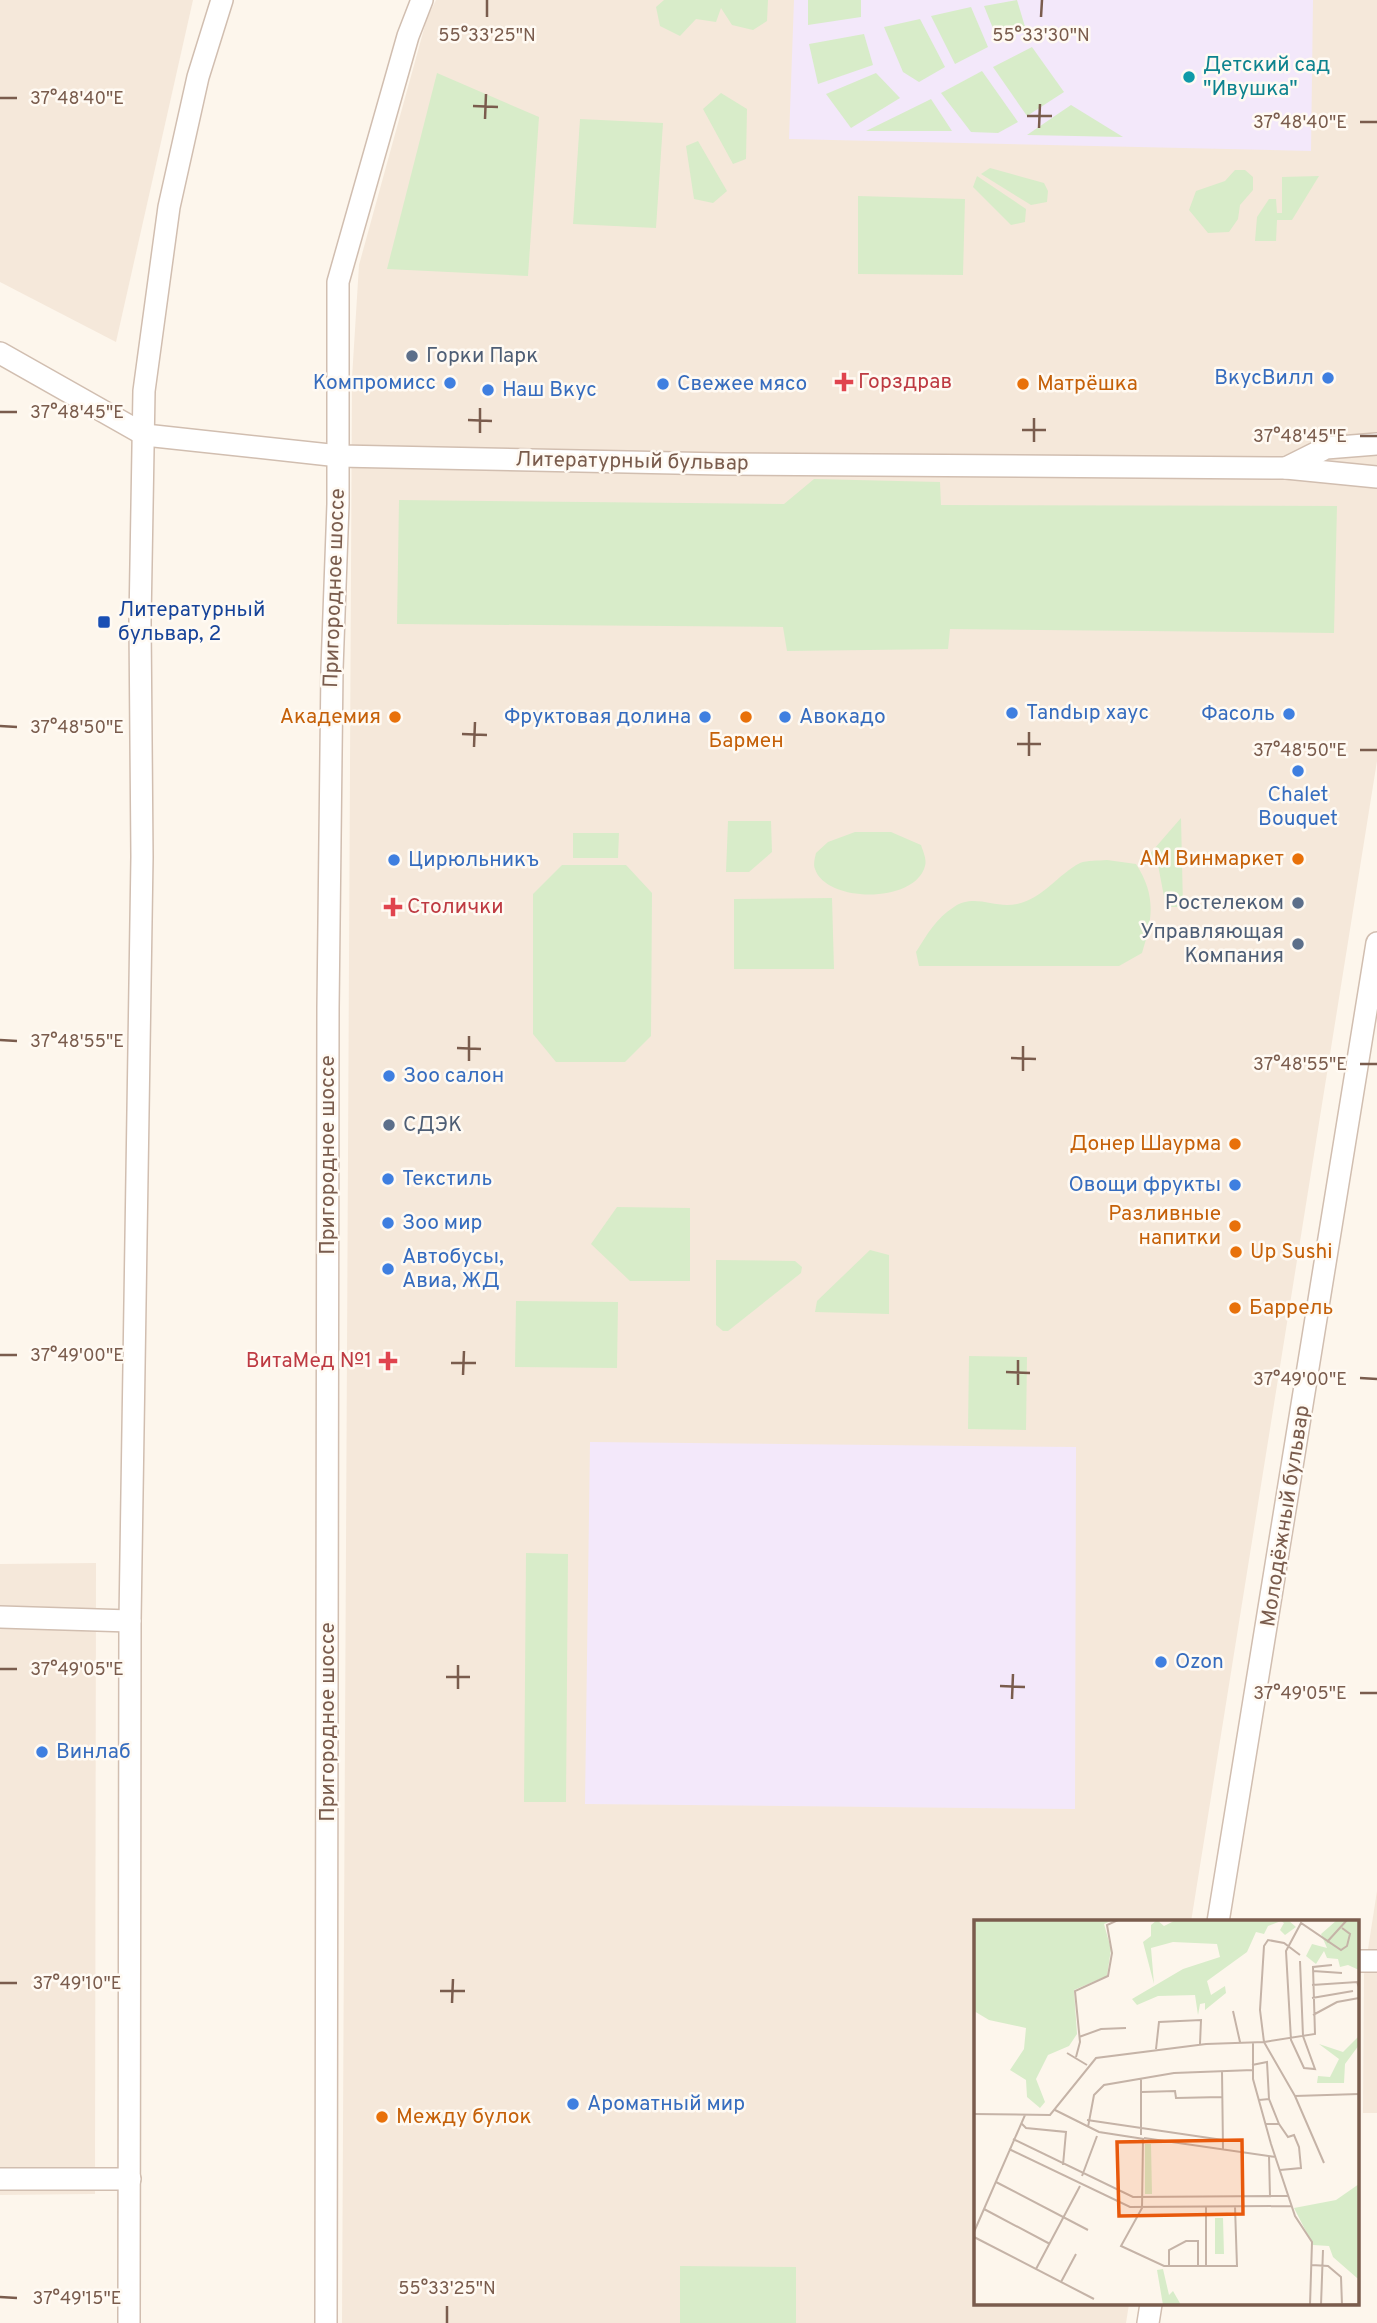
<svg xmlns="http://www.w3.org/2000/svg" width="1377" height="2323" viewBox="0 0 1377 2323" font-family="Overpass,sans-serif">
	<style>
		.residential { fill: #f5e8da }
		.education { fill: #f3e8fa }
		.green { fill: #d8ecc9 }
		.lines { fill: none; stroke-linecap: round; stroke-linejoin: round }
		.minor-casing { stroke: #d1beb0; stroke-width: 24 }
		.minor { stroke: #fff; stroke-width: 21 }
		.ticks { fill: none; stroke: #7a5c4d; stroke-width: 2.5 }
		.culture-dot { fill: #0f9aa8; stroke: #fffaf3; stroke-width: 2.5 }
		.service-dot { fill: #5c6f8a; stroke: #fffaf3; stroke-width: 2.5 }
		.shop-dot { fill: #3f7fe0; stroke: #fffaf3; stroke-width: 2.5 }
		.health-dot { fill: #e0444e; stroke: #fffaf3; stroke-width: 2.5 }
		.food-dot { fill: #e8710a; stroke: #fffaf3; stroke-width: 2.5 }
		.transit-dot { fill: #1a4fb4; stroke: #fffaf3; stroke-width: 2.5 }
		.labels { text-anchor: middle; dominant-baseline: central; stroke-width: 5; stroke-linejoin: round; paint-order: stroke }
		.culture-label { font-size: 21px; fill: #0d838f; stroke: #fffaf3; text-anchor: start }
		.service-label { font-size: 21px; fill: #4e5e75; stroke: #fffaf3; text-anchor: start }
		.shop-label { font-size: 21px; fill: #366cbe; stroke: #fffaf3; text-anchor: start }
		.health-label { font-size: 21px; fill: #be3a42; stroke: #fffaf3; text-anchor: start }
		.food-label { font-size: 21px; fill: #c56008; stroke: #fffaf3; text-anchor: start }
		.street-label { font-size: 21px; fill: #7a5c4d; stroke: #fffaf3 }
		.transit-label { font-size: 21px; fill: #164399; stroke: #fffaf3; text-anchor: start }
		.inset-road { fill: none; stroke: #c5b3a7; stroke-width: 2 }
		.view { fill: #e8590c; fill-opacity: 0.15; stroke: #e8590c; stroke-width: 3.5 }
		.inset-edge { fill: none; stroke: #7a5c4d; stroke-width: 3.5 }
		.ticks-label { font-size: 18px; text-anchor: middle; fill: #7a5c4d; stroke: #fffaf3; stroke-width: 5; stroke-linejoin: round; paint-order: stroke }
	</style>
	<rect width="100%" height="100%" fill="#fdf6ec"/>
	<g class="residential">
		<polygon points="0,0 193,0 116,342 0,282"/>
		<polygon points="436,0 1377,0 1377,761 1191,1922 976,1922 976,2304 1129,2304 1126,2323 342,2323 352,378 359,265 427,18"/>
		<polygon points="96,1563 95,2194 0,2195 0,1564"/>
		<polygon points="1377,1891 1377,2113 1363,2113 1364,1975"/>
	</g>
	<g class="education">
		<polygon points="794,0 1313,0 1311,151 789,139"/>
		<polygon points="590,1442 1076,1447 1075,1809 585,1804"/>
	</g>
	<g class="green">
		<polygon points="664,0 768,0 767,21 753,30 732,25 721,8 716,22 696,19 680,36 660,26 656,7"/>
		<polygon points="808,0 861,0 861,17 808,25"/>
		<polygon points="1017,0 1026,30 998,41 984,6"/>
		<polygon points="971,7 988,47 955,64 931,16"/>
		<polygon points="920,19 945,67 919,82 903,72 884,27"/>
		<polygon points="864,34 873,65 818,84 809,44"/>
		<polygon points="1032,47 1064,92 1027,116 993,67"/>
		<polygon points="982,71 1018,122 998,133 971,132 941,93"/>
		<polygon points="437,73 539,117 528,276 387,269"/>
		<polygon points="876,73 900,98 851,128 826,94"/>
		<polygon points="721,93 747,109 746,159 733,164 703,109"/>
		<polygon points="931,99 952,131 866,131 925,102"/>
		<polygon points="1071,105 1123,137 1027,135"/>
		<polygon points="580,119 663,123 656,228 573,224"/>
		<polygon points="698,141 727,191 713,203 694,199 686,146"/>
		<polygon points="990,168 1044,183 1048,191 1047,202 1031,205 981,174"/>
		<polygon points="1235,170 1245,170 1253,177 1253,190 1240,205 1238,219 1229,232 1208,233 1189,210 1196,191 1225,181"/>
		<polygon points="977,176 1026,209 1025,222 1011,225 973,187"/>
		<polygon points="1319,176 1292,220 1277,220 1276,241 1255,241 1257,217 1269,199 1276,199 1277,213 1282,213 1282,177"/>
		<polygon points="858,196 965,199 963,275 858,274"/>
		<polygon points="814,479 940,482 941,505 1337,506 1334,633 950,629 948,649 787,651 783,627 397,624 399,500 784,504"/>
		<polygon points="1181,818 1183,907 1166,907 1158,865 1148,856"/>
		<polygon points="728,821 771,821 772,852 749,872 726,872"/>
		<path d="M855,832H891L921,845C923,851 927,860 925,866C915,904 826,903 815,869C813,865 815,857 816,853L828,842Z"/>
		<polygon points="573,833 619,833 618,858 573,858"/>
		<path d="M1107,860L1136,864C1156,895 1153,918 1142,953L1119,966H919L916,952C926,936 937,917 954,907C975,893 994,909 1017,904C1044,898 1057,875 1080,863C1087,860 1099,861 1107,860Z"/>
		<polygon points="562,865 626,865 652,893 651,1036 625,1062 556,1062 533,1034 533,894"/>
		<polygon points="832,898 834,969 734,969 734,899"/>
		<polygon points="617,1207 690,1208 690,1281 630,1281 591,1244"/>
		<polygon points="870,1250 889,1255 889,1314 815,1312 817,1301"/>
		<polygon points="716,1260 795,1261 802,1267 801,1273 728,1331 723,1331 716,1325"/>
		<polygon points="516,1301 618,1302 617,1368 515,1367"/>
		<polygon points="969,1356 1027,1357 1026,1430 968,1429"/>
		<polygon points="526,1553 568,1554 566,1802 524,1802"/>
		<polygon points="680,2266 796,2267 796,2323 680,2323"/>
	</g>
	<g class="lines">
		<g class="minor-casing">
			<g id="minor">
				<polyline points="0,353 145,435 339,456 723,464 1286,468 1377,477"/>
				<polyline points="1286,468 1326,448 1377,444"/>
				<polyline points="0,1617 130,1621"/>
				<polyline points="1218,1922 1377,943"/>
				<polyline points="1358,1961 1377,1961"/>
				<polyline points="0,2179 130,2179"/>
				<polyline points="129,2323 130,1621 142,857 140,622 144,391 169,207 198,77 222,0"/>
				<polyline points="326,2323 328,1008 332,669 338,504 338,282 408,36 422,0"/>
				<polyline points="1148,2323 1151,2304"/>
			</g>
		</g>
		<use href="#minor" class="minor"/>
	</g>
	<path class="ticks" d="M487,17V0M1041,17L1042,0M0,98H17M473,106L498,107M1027,116H1052M485,119L486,94M1360,122H1377M1039,128L1040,104M0,412H17M468,420L492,421M1022,430H1046M480,433V408M1360,436H1377M1034,442V418M0,726L17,727M462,734L487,735M1017,744H1041M474,747L475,722M1360,750H1377M1029,756V732M0,1040L17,1041M457,1048L481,1049M1011,1058L1036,1059M469,1061V1036M1360,1064H1377M1023,1071V1046M0,1355H17M451,1363H476M1006,1372L1030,1373M463,1375L464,1351M1360,1378L1377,1379M1018,1385V1360M0,1669H17M446,1677H470M1000,1686L1025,1687M458,1689V1665M1360,1693H1377M1012,1699L1013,1674M0,1983H17M440,1991H465M452,2003L453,1979M0,2297L17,2298M447,2323V2306"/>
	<circle class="culture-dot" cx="1189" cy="77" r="7"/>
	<g class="service-dot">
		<circle cx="412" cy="356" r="7"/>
		<circle cx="1298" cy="903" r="7"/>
		<circle cx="1298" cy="944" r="7"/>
		<circle cx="389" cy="1125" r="7"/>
	</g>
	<g class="shop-dot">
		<circle cx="1328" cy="378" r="7"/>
		<circle cx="450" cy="383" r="7"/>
		<circle cx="663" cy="384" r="7"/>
		<circle cx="488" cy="390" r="7"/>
		<circle cx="1012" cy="713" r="7"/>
		<circle cx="1289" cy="714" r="7"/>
		<circle cx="705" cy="717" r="7"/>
		<circle cx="785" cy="717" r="7"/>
		<circle cx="1298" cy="771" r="7"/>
		<circle cx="394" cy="860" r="7"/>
		<circle cx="389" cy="1076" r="7"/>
		<circle cx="388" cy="1179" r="7"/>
		<circle cx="1235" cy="1185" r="7"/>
		<circle cx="388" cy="1223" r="7"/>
		<circle cx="388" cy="1269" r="7"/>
		<circle cx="1161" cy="1662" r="7"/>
		<circle cx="42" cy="1752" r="7"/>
		<circle cx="573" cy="2104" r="7"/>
	</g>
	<g class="health-dot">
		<path d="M840.5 371.5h7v7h7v7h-7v7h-7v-7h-7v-7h7z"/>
		<path d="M389.5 896.5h7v7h7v7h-7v7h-7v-7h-7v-7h7z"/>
		<path d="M384.5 1350.5h7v7h7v7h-7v7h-7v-7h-7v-7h7z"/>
	</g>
	<g class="food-dot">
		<circle cx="1023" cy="384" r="7"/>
		<circle cx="395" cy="717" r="7"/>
		<circle cx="746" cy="717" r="7"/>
		<circle cx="1298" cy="859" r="7"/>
		<circle cx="1235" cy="1144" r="7"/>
		<circle cx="1235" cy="1226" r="7"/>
		<circle cx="1236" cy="1252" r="7"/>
		<circle cx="1235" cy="1308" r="7"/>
		<circle cx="382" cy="2117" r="7"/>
	</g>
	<rect class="transit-dot" x="97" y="615" width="14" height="14" rx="3.5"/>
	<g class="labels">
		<g class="culture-label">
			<text x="1203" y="65">Детский сад<tspan x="1203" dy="24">"Ивушка"</tspan></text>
		</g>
		<g class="service-label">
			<text x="426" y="356">Горки Парк</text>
			<text x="1284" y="903" text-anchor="end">Ростелеком</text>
			<text x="1284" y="932" text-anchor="end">Управляющая<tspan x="1284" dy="24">Компания</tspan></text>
			<text x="403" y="1125">СДЭК</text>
		</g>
		<g class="shop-label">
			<text x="1314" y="378" text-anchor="end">ВкусВилл</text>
			<text x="436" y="383" text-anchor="end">Компромисс</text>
			<text x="677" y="384">Свежее мясо</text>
			<text x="502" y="390">Наш Вкус</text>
			<text x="1026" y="713">Tandыр хаус</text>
			<text x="1275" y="714" text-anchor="end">Фасоль</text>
			<text x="691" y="717" text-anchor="end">Фруктовая долина</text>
			<text x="799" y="717">Авокадо</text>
			<text x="1298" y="795" text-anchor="middle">Chalet<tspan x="1298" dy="24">Bouquet</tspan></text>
			<text x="408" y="860">Цирюльникъ</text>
			<text x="403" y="1076">Зоо салон</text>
			<text x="402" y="1179">Текстиль</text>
			<text x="1221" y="1185" text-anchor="end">Овощи фрукты</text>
			<text x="402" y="1223">Зоо мир</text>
			<text x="402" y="1257">Автобусы,<tspan x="402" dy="24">Авиа, ЖД</tspan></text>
			<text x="1175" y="1662">Ozon</text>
			<text x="56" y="1752">Винлаб</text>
			<text x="587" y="2104">Ароматный мир</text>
		</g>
		<g class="health-label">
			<text x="858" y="382">Горздрав</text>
			<text x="407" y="907">Столички</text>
			<text x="372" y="1361" text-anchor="end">ВитаМед №1</text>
		</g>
		<g class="food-label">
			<text x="1037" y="384">Матрёшка</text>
			<text x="381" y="717" text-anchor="end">Академия</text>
			<text x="746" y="741" text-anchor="middle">Бармен</text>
			<text x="1284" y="859" text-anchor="end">АМ Винмаркет</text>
			<text x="1221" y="1144" text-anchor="end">Донер Шаурма</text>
			<text x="1221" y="1214" text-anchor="end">Разливные<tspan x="1221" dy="24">напитки</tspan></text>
			<text x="1250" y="1252">Up Sushi</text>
			<text x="1249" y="1308">Баррель</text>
			<text x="396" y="2117">Между булок</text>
		</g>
		<g class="street-label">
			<text transform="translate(632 462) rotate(1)">Литературный бульвар</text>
			<text transform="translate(335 588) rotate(-88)">Пригородное шоссе</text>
			<text transform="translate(328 1155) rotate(-90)">Пригородное шоссе</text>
			<text transform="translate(1286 1516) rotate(-81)">Молодёжный бульвар</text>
			<text transform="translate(328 1722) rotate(-90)">Пригородное шоссе</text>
		</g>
		<g class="transit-label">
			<text x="118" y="610">Литературный<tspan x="118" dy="24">бульвар, 2</tspan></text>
		</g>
	</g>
	<g transform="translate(974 1920)">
		<rect width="385" height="385" fill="#fdf6ec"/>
		<path d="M0,0H139L130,4L137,29L133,56L100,70L103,114L95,126L74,135L62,159L71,182L66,188L53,177L52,160L36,150L50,129L52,108L15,100L0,91ZM183,0L190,6L202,0H314L322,7L311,15L306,10L310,3L307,1L294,6L290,14L282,12L273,32L233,61L237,75L251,66L252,73L231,90V83L226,84L224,95L221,75L184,76L163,85L158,79L209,49L246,37L243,24L199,22L177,28L180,64L169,22L177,16V5ZM363,0H385V50L374,45L366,47L364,39L353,38L350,31L342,44L332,36L338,24L353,28L347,14ZM385,116V125L371,144L370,163H343L344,156L356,157L365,139L345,124L369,132ZM171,224H177L178,274H171ZM385,264V358H383L359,337L355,326L339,325L320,288L362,280ZM241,298H249L250,334H241ZM189,349L195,375L199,371L207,385H189L183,350Z" fill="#d8ecc9"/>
		<path class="inset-road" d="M353,22L373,0M326,35L310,23L294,20L290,26L286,90L290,122L341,114L339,47L358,45M326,41L329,116L341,149L330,148L317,120L312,31L327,3L367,30L373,26L376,14L368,8M339,51L368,53M338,65L383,62L385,67M338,78L379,71M259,91L266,122M339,95L363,82L385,78M105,117L127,109L152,108M279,123V159L297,224L321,296L338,322L336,385M182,129L185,102L227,100L226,124M93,133L113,145M102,137L106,122L101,71L134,56L138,33L133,5L144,0M278,145L293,142L295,179M248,151L249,229M168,172L201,171L202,178L248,177M321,176L350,243M285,180L295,179L305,204M81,190L125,212L170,219M0,194L76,195L122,138L232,124L290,122L321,176L385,174M113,200L249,220M47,203L52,208L92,212L89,245M292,204H305L314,217L320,215L325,227L327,248L306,250M114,207L120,175L130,165L200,153L279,150M167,215V158M170,218L302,237M39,219L159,277L315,276M169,219L168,288L147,326L190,346H263L261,287M35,229L156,287L318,286M295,236L296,276M108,256L123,216M22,262L114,310M232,287V346M10,289L76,324M0,312L51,195M0,317L120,379M338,345L354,346L367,357L368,385M195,347V330L212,321H224V346M62,349L106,266M87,362L102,334M347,385L349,330M347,385L385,384"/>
		<path class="view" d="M268,220L269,294L145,296L143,222Z"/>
		<rect width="385" height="385" class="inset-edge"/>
	</g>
	<g class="ticks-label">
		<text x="487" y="41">55°33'25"N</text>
		<text x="1041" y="41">55°33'30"N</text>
		<text x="77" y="104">37°48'40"E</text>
		<text x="1300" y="128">37°48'40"E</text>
		<text x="77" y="418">37°48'45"E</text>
		<text x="1300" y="442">37°48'45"E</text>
		<text x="77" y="733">37°48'50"E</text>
		<text x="1300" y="756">37°48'50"E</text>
		<text x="77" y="1047">37°48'55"E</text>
		<text x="1300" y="1070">37°48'55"E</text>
		<text x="77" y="1361">37°49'00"E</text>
		<text x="1300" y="1385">37°49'00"E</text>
		<text x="77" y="1675">37°49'05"E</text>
		<text x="1300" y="1699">37°49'05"E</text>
		<text x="77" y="1989">37°49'10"E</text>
		<text x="447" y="2294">55°33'25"N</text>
		<text x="77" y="2304">37°49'15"E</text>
	</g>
</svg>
